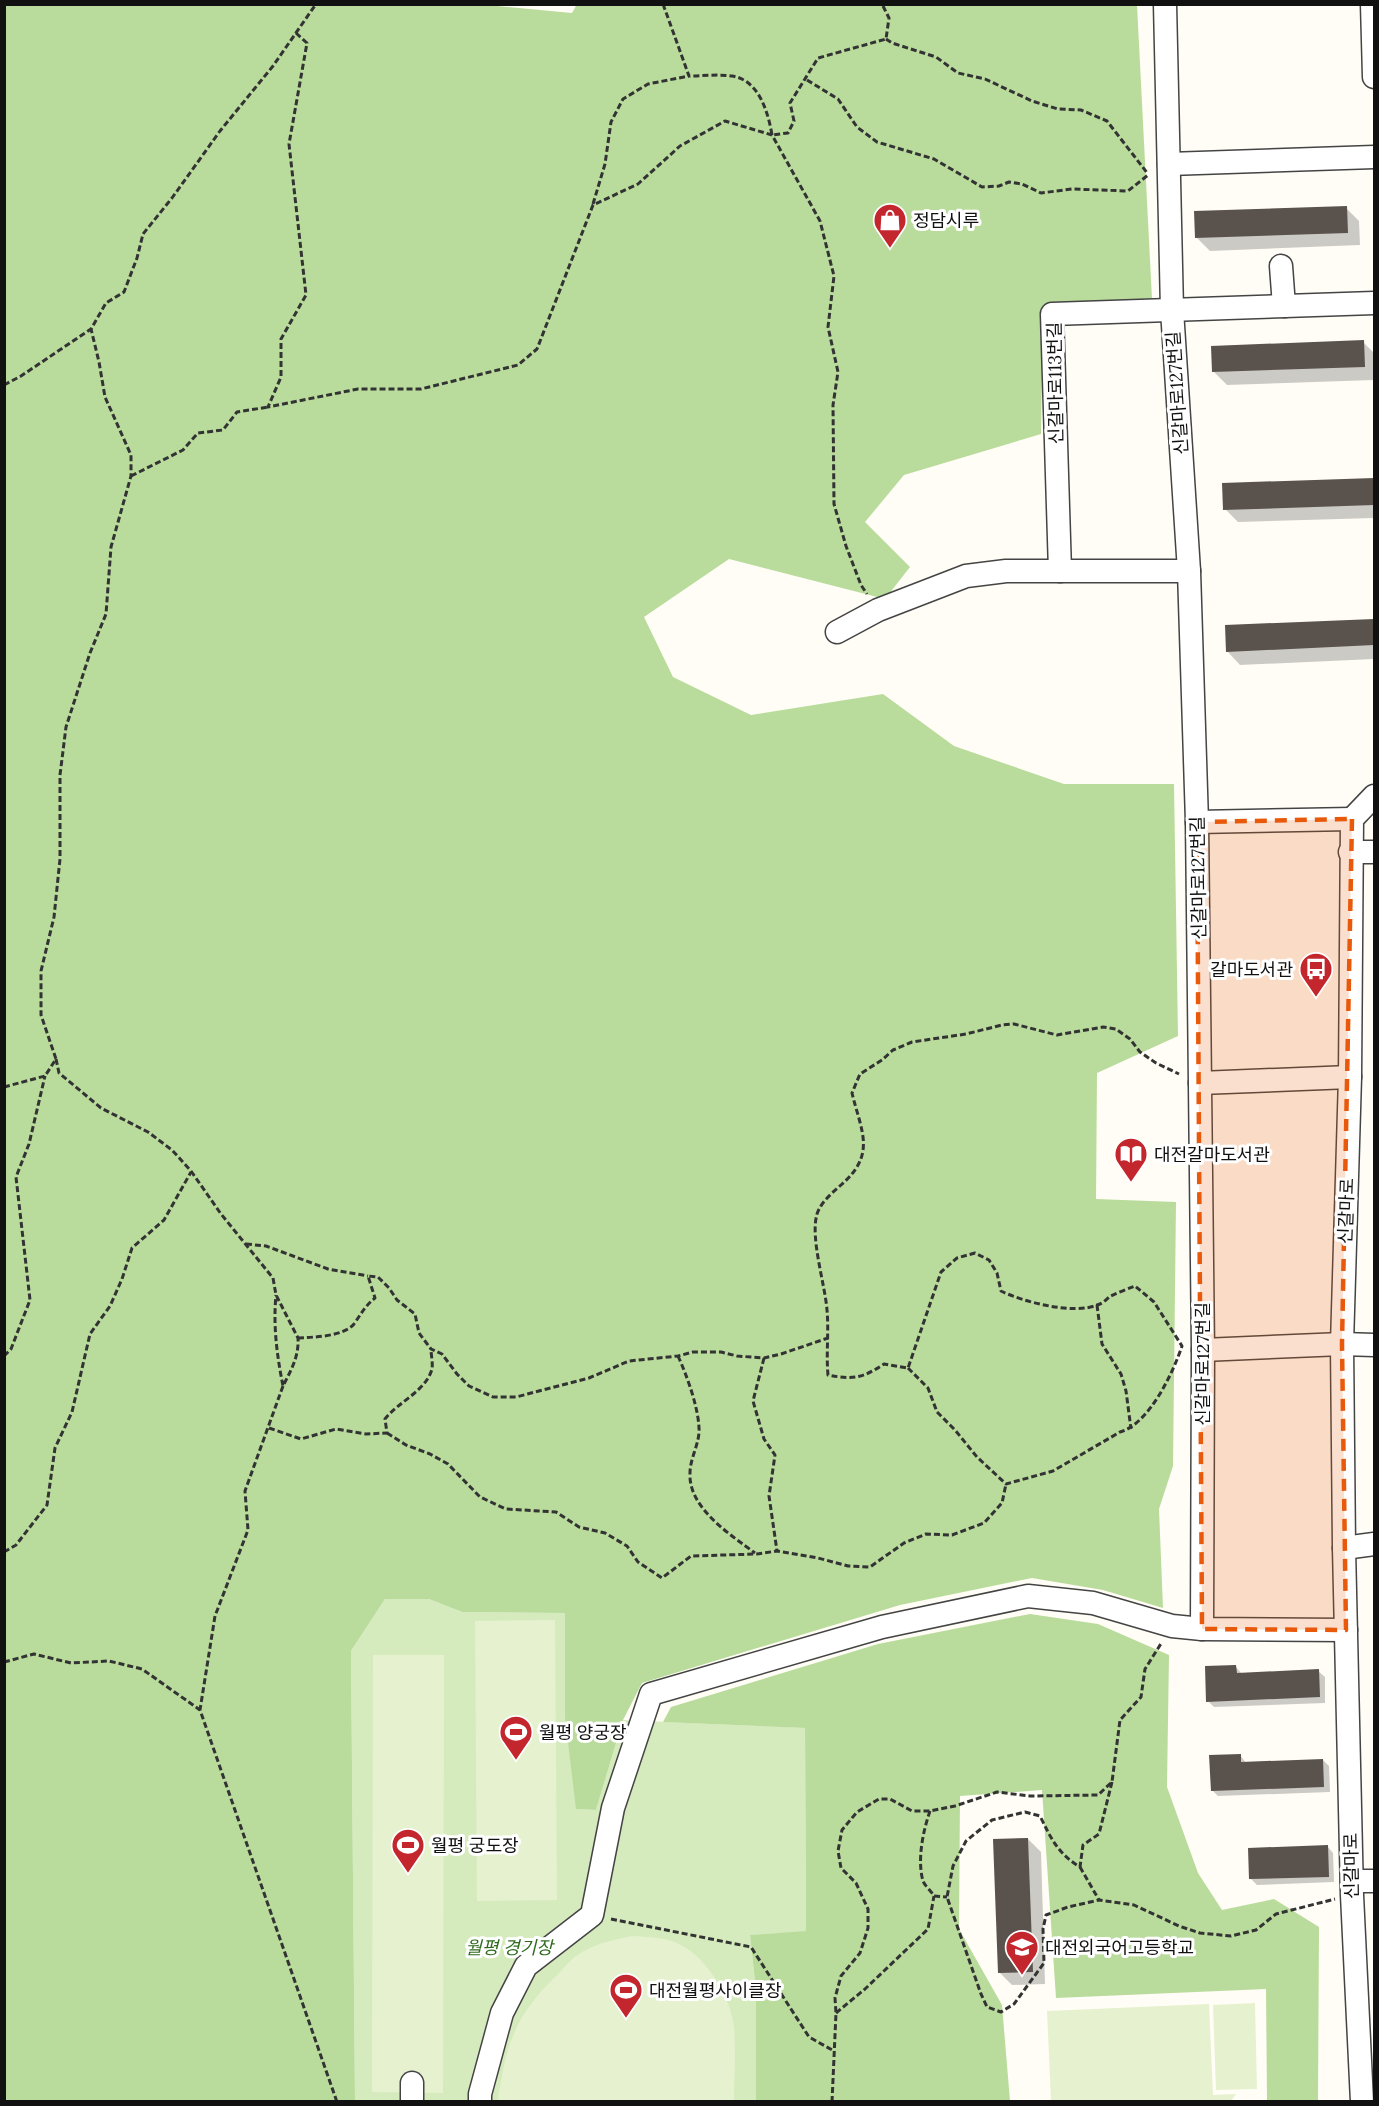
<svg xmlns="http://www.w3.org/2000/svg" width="1379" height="2106" viewBox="0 0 1379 2106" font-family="Lora,'Noto Sans KR',serif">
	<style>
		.green { fill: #d5ebbd }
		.forest { fill: #b9dc9c }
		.pitch { fill: #e6f2cf }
		.shadow { fill: #0003 }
		.building { fill: #5a524d }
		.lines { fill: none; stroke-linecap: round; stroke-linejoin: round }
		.minor-casing { stroke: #444; stroke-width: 25 }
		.path { stroke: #333; stroke-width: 3; stroke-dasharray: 6 3; stroke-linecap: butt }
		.minor { stroke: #fff; stroke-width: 22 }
		.marked { fill: #e8590c; fill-opacity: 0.2; stroke: #e8590c; stroke-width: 4.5; stroke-dasharray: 12 8; stroke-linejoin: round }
		.labels { text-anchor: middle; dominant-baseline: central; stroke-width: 6; stroke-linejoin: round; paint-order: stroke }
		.poi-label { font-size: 18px; fill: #111; stroke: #fff; text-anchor: start }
		.street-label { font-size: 18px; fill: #111; stroke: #fff }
		.park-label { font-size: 18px; font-style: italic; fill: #2f6b1f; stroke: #fff }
	</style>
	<rect width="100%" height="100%" fill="#fffdf5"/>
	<polygon class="green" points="385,1599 429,1599 462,1612 565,1613 565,1718 577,1809 596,1810 623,1720 805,1728 806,1932 750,1935 756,1991 756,2101 355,2101 351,1651"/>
	<g class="forest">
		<polygon points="477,4 572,13 577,4 1137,5 1152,299 1043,305 1041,434 904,475 865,522 910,567 885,599 729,559 644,617 673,677 751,715 883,694 954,746 1064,784 1174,784 1178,1036 1097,1073 1096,1199 1176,1202 1173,1466 1159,1509 1163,1608 1103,1590 1032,1578 900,1605 642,1683 623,1720 596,1810 576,1809 565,1718 565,1613 462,1612 429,1599 385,1599 351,1651 355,2101 5,2102 5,5"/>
		<polygon points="1030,1614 1098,1624 1169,1655 1167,1787 1198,1873 1222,1910 1274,1899 1319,1927 1318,2101 1267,2101 1266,1989 1056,1998 1042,1790 960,1796 959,1929 1002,2005 1010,2101 756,2101 756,1991 750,1935 806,1931 805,1728 663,1722 671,1707 878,1644"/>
	</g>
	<g class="pitch">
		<polygon points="555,1620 557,1900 477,1901 475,1621"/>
		<polygon points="373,1655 444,1655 443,2093 372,2092"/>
		<path d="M632,1936C649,1937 666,1937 681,1945C707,1958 732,2000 734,2028C736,2052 734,2077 734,2101H498C505,2049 514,2017 553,1979C561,1972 568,1962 576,1956C593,1944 612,1940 632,1936Z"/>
		<polygon points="1255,2003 1257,2089 1216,2090 1213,2005"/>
		<polygon points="1209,2004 1213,2095 1236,2094 1231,2101 1051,2101 1047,2011"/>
	</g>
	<g class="shadow">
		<polygon points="1346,208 1359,221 1360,245 1210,251 1197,238"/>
		<polygon points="1363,342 1374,353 1374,380 1227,385 1214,372"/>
		<polygon points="1374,479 1374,518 1238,522 1225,509 1224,485"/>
		<polygon points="1374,620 1374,659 1240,665 1227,651 1226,627"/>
		<polygon points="1235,1666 1242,1674 1318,1671 1325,1677 1325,1703 1214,1707 1208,1701"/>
		<polygon points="1240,1755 1246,1763 1323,1760 1329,1766 1330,1792 1218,1796 1212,1790"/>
		<polygon points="1028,1839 1041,1852 1045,1984 1012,1985 999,1972"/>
		<polygon points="1327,1846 1333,1853 1334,1882 1257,1885 1251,1879"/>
	</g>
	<g class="building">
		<polygon points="1347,206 1348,233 1195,238 1194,211"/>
		<polygon points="1364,340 1365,367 1212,372 1211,346"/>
		<polygon points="1374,478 1374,505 1223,510 1222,483"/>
		<polygon points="1374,619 1374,645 1226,652 1225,625"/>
		<polygon points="1236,1665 1237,1673 1319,1669 1320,1697 1206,1702 1205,1666"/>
		<polygon points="1241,1754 1241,1762 1323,1759 1324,1787 1211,1791 1209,1755"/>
		<polygon points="1028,1838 1033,1972 998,1973 993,1839"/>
		<polygon points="1328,1845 1329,1877 1249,1879 1248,1848"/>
	</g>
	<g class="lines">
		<g class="minor-casing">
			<g id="minor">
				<polyline points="1165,4 1172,310 1189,571 1197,822 1203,1350 1202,1629"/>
				<polyline points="1372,4 1374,77"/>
				<polyline points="1169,164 1374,157"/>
				<polyline points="1281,266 1284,306"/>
				<polyline points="1060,571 1052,314 1374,303"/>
				<polyline points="837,632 878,610 966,576 1006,571 1189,571"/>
				<polyline points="1197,822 1352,819"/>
				<polyline points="1350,852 1374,852"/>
				<polyline points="1200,1083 1350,1077"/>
				<polyline points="1203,1350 1342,1344 1374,1345"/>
				<polyline points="1344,1548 1374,1544"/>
				<polyline points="1352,1881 1374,1881"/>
				<polyline points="412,2083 412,2102"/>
				<polyline points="480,2102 480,2094 502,2013 526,1966 592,1915 613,1808 651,1694 882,1627 1028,1596 1093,1603 1172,1626 1202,1629 1346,1630"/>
				<polyline points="1362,2102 1352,1895 1344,1548 1342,1344 1350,1077 1352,819 1374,796"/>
			</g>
		</g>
		<g class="path">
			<path d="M663,4L689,76C703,76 718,74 732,76C759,80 768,112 772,135L788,133L794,121L790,103L818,58L886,39L889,18L882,4"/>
			<polyline points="296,33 307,43 289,144 306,295 281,339 281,377 268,407 358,389 421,389 518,365 537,349 593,205 638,184 680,146 725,121 772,135 820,221 834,276 828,327 838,372 833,405 834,504 846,546 861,585 867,594"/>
			<polyline points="886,39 892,43 936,57 958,73 985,79 1032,101 1058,109 1081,110 1107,121 1148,174"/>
			<polyline points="807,80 838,99 857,127 877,142 934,159 982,187 999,186 1009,182 1022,184 1041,193 1072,189 1128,191 1148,175"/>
			<polyline points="593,204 605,164 611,122 623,99 648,84 689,76"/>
			<polyline points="4,385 21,376 91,329 106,303 124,292 137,258 143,234 172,198 220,131 273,66 316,4"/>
			<polyline points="131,476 183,450 198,433 223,430 237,412 268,407"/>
			<path d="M56,1059L59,1073L101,1108L148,1132L172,1150L191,1171L221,1214L273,1278L276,1295L298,1338C299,1357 291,1370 283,1386C277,1356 273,1326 276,1295"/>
			<polyline points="4,1087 45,1076 56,1059 41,1015 41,971 54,917 60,859 60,775 66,727 90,653 106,614 111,547 131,476 131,455 105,397 99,362 91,329"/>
			<polyline points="246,1244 266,1246 328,1269 368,1276"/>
			<polyline points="1097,1305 1102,1344 1121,1374 1126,1391 1131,1429"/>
			<path d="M298,1338C313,1337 343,1337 354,1324C361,1314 365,1306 375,1298L368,1276L378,1277L389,1288L397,1300L415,1314L419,1333L431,1349L442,1354L457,1374L469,1386L493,1397H516L589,1378L629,1361L678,1356L693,1352H721L737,1356L764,1358L781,1354L828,1338"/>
			<polyline points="4,1356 11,1349 30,1300 16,1177 29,1144 45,1076"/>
			<path d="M678,1356C687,1376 698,1406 699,1428C700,1443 690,1458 690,1473C688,1508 731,1535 755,1553"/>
			<polyline points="764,1358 753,1401 764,1439 775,1455 769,1496 777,1551"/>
			<path d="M908,1368L928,1388L937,1412L955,1430L977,1457L1006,1484L1053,1471L1120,1432C1149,1424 1173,1373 1182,1346L1154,1302L1135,1286C1127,1289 1117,1293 1109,1297C1106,1300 1102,1304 1097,1305C1074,1315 1023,1302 1001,1291L997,1273L989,1260L975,1253L957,1258L941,1272L908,1368L884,1364C863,1378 853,1380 828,1375C826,1353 829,1332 827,1310C825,1284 810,1238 817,1214C821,1202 832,1193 841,1185C877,1154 861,1131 852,1093L860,1074L882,1060L893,1050L912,1042L966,1034L1002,1025L1014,1024L1057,1035L1103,1027L1116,1029L1130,1039L1140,1052L1156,1063L1179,1074"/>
			<polyline points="283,1386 245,1491 248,1530 215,1616 200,1710 337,2102"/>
			<path d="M269,1428L301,1439L336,1429L366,1434L387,1433L385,1419C398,1402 426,1391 432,1369C433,1363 431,1355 431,1349"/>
			<polyline points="387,1433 406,1445 430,1454 448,1464 480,1497 506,1509 556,1512 579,1527 605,1533 627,1546 638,1562 662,1578 691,1556 757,1554 777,1551 818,1558 848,1566 870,1567 904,1543 926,1534 952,1535 984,1523 1002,1503 1006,1484"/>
			<polyline points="4,1552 16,1545 47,1505 55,1448 72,1412 90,1334 110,1306 122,1279 132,1248 164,1220 191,1172"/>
			<polyline points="4,1662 34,1654 71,1663 109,1661 142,1669 200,1710"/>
			<path d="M1112,1782L1099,1834L1083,1845L1080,1867C1057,1853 1051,1838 1040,1816L1025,1812L992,1820L966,1841L953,1866L947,1897L981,1994L987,2007L1001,2012L1014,2004L1044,1963L1043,1929L1046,1915L1068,1907L1099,1900L1134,1905L1179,1926L1200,1933L1231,1936L1256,1930L1276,1914L1335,1899"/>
			<path d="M930,1811C923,1831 917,1860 923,1881C925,1886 931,1891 934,1896L947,1897"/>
			<polyline points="1080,1867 1099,1900"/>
			<polyline points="611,1919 751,1947 809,2037 834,2051"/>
			<polyline points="836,2013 865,1989 928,1929 934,1896"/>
			<polyline points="832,2102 836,2013 835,1998 841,1976 860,1953 868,1928 868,1909 856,1883 841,1868 838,1851 842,1830 857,1812 879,1799 890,1799 912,1811 930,1811 955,1806 997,1792 1030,1796 1098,1795 1112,1782 1120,1720 1141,1697 1145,1669 1162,1642"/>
		</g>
		<use href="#minor" class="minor"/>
	</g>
	<path class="marked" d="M1352,819L1342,1344L1346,1630L1202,1629L1197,822Z"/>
	<defs>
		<g id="shop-pin" transform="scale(1.725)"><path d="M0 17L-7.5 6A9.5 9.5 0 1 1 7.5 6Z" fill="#c4262e" stroke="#fff"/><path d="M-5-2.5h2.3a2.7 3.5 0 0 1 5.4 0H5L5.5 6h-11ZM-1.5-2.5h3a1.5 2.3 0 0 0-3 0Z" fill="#fff"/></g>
		<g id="bus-pin" transform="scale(1.725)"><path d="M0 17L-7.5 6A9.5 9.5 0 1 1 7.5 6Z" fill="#c4262e" stroke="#fff"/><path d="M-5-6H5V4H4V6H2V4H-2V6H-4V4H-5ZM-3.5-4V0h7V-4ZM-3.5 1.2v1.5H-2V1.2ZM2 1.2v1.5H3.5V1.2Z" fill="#fff"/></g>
		<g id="library-pin" transform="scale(1.725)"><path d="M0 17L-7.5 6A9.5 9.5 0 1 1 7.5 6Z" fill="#c4262e" stroke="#fff"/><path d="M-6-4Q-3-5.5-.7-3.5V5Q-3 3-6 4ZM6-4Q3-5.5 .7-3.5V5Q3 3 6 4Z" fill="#fff"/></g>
		<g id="stadium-pin" transform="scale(1.725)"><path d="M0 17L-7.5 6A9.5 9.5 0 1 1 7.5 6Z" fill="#c4262e" stroke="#fff"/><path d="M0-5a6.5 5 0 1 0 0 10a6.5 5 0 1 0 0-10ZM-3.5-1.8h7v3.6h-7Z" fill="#fff"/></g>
		<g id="school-pin" transform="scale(1.725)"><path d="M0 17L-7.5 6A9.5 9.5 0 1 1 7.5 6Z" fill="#c4262e" stroke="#fff"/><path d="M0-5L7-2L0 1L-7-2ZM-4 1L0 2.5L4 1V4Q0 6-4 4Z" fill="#fff"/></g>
	</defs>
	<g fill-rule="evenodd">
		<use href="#shop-pin" x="890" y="220"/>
		<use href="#bus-pin" x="1316" y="969"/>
		<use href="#library-pin" x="1131" y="1154"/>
		<use href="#stadium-pin" x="516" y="1732"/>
		<use href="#stadium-pin" x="408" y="1845"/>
		<use href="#school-pin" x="1022" y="1947"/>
		<use href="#stadium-pin" x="626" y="1990"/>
	</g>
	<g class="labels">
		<g class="poi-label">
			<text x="913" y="220">정담시루</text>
			<text x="1293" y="969" text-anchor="end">갈마도서관</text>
			<text x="1154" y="1154">대전갈마도서관</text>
			<text x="539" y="1732">월평 양궁장</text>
			<text x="431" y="1845">월평 궁도장</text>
			<text x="1045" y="1947">대전외국어고등학교</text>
			<text x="649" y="1990">대전월평사이클장</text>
		</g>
		<g class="street-label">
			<text transform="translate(1055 383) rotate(-91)">신갈마로113번길</text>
			<text transform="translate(1177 393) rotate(-94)">신갈마로127번길</text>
			<text transform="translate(1198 878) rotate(-91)">신갈마로127번길</text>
			<text transform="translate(1346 1211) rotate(-88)">신갈마로</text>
			<text transform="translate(1202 1364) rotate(-90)">신갈마로127번길</text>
			<text transform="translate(1351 1866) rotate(-91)">신갈마로</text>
		</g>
		<g class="park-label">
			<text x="509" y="1947">월평 경기장</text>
		</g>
	</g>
	<rect width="1379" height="2106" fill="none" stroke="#111111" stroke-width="12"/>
</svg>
